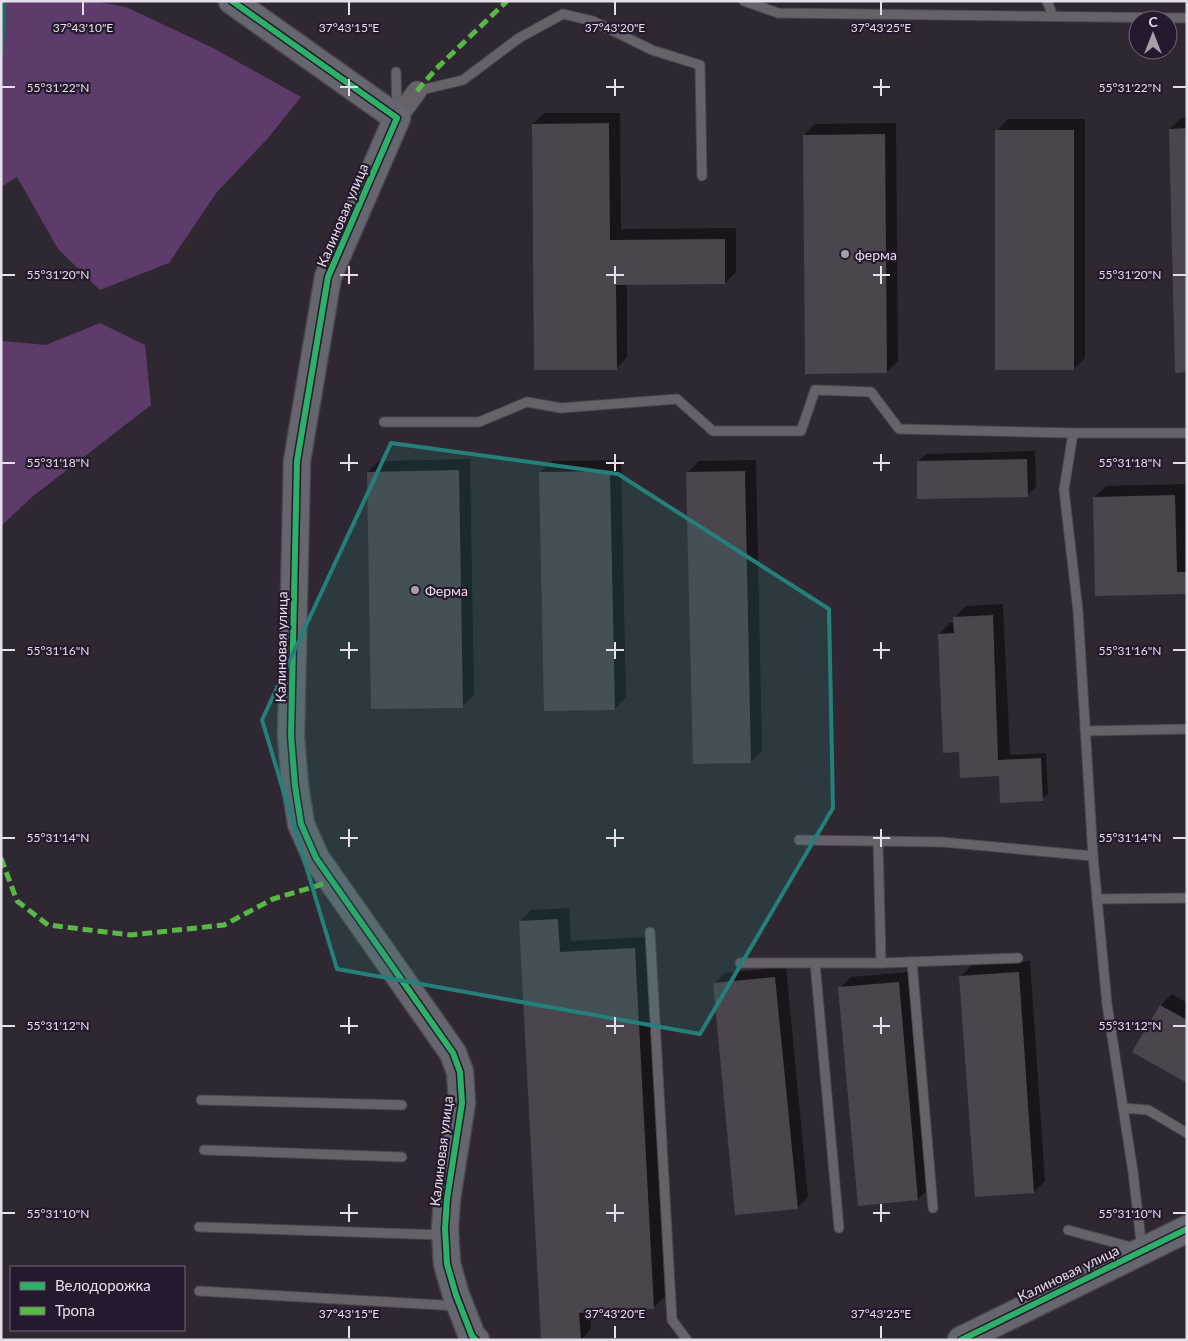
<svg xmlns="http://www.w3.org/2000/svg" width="1188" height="1341" viewBox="0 0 1188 1341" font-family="Lato,sans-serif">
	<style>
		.green { fill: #5d3c6b }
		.shadow { fill: #0007 }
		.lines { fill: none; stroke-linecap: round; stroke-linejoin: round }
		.stream { stroke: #1a6f60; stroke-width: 6 }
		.building { fill: #4b454e }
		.lane-casing { stroke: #4d4650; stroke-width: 11 }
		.street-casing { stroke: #4d4650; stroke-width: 21 }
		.secondary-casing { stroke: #4d4650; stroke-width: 29 }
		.lane { stroke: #67626a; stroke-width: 9 }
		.street { stroke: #67626a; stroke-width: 19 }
		.secondary { stroke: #66676e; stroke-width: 26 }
		.quiet { stroke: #58b947; stroke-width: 5; stroke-dasharray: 10 5; stroke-linecap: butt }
		.cycleway-casing { stroke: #27192d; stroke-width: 9 }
		.cycleway { stroke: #2db169; stroke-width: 6 }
		.marked { fill: #25807a; fill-opacity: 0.2; stroke: #25807a; stroke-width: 4; stroke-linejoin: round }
		.ticks { fill: none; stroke: #e7deeb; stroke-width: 2 }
		.poi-dot { fill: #a79eaa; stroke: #27192d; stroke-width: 2 }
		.labels { text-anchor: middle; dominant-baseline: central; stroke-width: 4.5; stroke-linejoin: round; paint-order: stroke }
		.street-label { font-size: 14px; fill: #e7deeb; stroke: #27192d }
		.poi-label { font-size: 14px; fill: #e7deeb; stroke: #27192d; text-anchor: start }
		.ticks-label { font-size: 12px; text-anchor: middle; fill: #e7deeb; stroke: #27192d; stroke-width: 4.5; stroke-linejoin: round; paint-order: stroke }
	</style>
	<rect width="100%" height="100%" fill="#2f2832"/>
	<g class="green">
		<polygon points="1,1 93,1 126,7 213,48 301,97 268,138 217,192 169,263 100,290 58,249 17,177 1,187"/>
		<polygon points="100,323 145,345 151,405 32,497 1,526 1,341 46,345"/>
	</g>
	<g class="shadow">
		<polygon points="545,113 620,113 621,229 736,228 736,272 725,283 627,284 627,357 616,369 533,124"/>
		<polygon points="1181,118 1187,118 1187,371 1170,129"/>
		<polygon points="1008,119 1085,119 1085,358 1074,369 997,131"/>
		<polygon points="896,123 898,361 887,372 804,135 815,124"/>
		<polygon points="1035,451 1036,487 1027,495 918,462 926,454"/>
		<polygon points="470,459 474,695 463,706 368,472 379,461"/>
		<polygon points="621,460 626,697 615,709 541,472 552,461"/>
		<polygon points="756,460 762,751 751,762 688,472 699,461"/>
		<polygon points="1186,484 1187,511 1187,593 1095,497 1106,486"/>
		<polygon points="1003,604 1010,755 1046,753 1048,794 1042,799 960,751 939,634 950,623 955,623 955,617 966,606"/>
		<polygon points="569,908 571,941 646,937 665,1297 653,1308 590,1311 591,1329 581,1340 520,921 531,910"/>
		<polygon points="1030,961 1045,1181 1034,1192 961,976 972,965"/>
		<polygon points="786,967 808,1197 797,1208 714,984 725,973"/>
		<polygon points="910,972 929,1188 918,1199 840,988 851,977"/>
		<polygon points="1172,994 1187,1003 1187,1082 1134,1051 1161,1005"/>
	</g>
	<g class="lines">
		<polyline class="stream" points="1,52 3,1"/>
	</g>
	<g class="building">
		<polygon points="609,123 610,240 725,239 725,284 616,285 617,370 534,370 532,124"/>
		<polygon points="1187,128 1187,372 1175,373 1169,129"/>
		<rect x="995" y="130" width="79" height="240"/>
		<polygon points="885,134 887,373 805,374 803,135"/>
		<polygon points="1027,459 1028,497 917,499 917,461"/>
		<polygon points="459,470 463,708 371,709 367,472"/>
		<polygon points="610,471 615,710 544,711 539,472"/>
		<polygon points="745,471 751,763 693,764 686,472"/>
		<polygon points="1175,495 1177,572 1187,572 1187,594 1095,596 1093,497"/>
		<polygon points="993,615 998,760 1041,758 1043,801 1000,803 999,776 960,778 959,752 943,753 938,634 954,633 953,617"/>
		<polygon points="558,919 560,952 635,948 654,1309 579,1313 581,1340 541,1340 519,921"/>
		<polygon points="1019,972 1034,1193 975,1197 959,976"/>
		<polygon points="775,977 798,1209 735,1215 713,983"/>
		<polygon points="899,982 918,1200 858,1206 838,987"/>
		<polygon points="1160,1005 1187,1020 1187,1083 1132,1052"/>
	</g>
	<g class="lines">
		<g class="lane-casing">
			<g id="lane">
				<polyline points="744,1 778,13 1187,18"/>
				<polyline points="1047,1 1053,16"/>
				<polyline points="396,72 397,112"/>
				<polyline points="417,91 463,80 519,38 563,14 593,21 652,50 700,65 702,176"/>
				<polyline points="384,422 479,422 527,402 561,408 677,399 713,431 801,431 815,390 871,392 899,429 1073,433 1064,490 1078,611 1093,856 1107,1004 1133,1172 1142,1250 1068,1230"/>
				<polyline points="1073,433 1187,433"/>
				<polyline points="1085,731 1187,729"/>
				<polyline points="799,840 942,842 1093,856"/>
				<polyline points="878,841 881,963 1018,958"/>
				<polyline points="1097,899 1187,898"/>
				<polyline points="650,932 672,1320 687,1340"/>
				<polyline points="912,962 933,1208"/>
				<polyline points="740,963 881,963"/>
				<polyline points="815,963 839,1228"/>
				<polyline points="201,1100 402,1105"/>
				<polyline points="1123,1108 1148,1110 1187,1133"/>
				<polyline points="204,1150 402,1157"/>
				<polyline points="199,1227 443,1235"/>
				<polyline points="199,1291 458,1306"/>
			</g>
		</g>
		<g class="street-casing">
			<polyline id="street" points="397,118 417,91"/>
		</g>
		<g class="secondary-casing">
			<g id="secondary">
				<polyline points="232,1 397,118 328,277 297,461 291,736 295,786 301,824 316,858 453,1053 460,1072 462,1103 447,1199 445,1229 447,1264 456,1295 472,1336 476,1340"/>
				<polyline points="961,1340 1187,1229"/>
			</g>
		</g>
		<use href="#lane" class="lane"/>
		<use href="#street" class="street"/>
		<use href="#secondary" class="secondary"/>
		<g class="quiet">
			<polyline points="417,91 436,69 507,1"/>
			<polyline points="1,858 17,901 48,925 131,935 224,925 273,899 333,881"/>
		</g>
		<g class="cycleway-casing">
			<g id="cycleway">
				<polyline points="232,1 397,118 328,277 297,461 291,736 295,786 301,824 316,858 453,1053 460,1072 462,1103 447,1199 445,1229 447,1264 456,1295 472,1336 476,1340"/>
				<polyline points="961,1340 1187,1229"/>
			</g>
		</g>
		<use href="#cycleway" class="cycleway"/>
	</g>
	<path class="marked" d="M391,443L618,474L829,609L833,808L700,1034L337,969L262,720Z"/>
	<path class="ticks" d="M83,2V15M349,2V15M615,2V15M881,2V15M349,79V96M615,79V96M881,79V96M2,87H15M340,87H358M606,87H624M873,87H890M1173,87H1186M349,266V284M615,266V284M881,266V284M2,275H15M340,275H358M606,275H624M873,275H890M1173,275H1186M349,454V471M615,454V471M881,454V471M2,463H15M340,463H358M606,463H624M873,463H890M1173,463H1186M349,642V659M615,642V659M881,642V659M2,650H15M340,650H358M606,650H624M873,650H890M1173,650H1186M349,829V847M615,829V847M881,829V847M2,838H15M340,838H358M606,838H624M873,838H890M1173,838H1186M349,1017V1034M615,1017V1034M881,1017V1034M2,1026H15M340,1026H358M606,1026H624M873,1026H890M1173,1026H1186M349,1204V1222M615,1204V1222M881,1204V1222M2,1213H15M340,1213H358M606,1213H624M873,1213H890M1173,1213H1186M349,1326V1338M615,1326V1338M881,1326V1338"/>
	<g class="poi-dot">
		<circle cx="845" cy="254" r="5"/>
		<circle cx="415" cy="590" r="5"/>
	</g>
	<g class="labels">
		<g class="street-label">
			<text transform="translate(342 215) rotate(-67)">Калиновая улица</text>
			<text transform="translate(281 647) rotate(-89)">Калиновая улица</text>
			<text transform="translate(441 1151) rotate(-83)">Калиновая улица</text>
			<text transform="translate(1068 1273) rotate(-26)">Калиновая улица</text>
		</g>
		<g class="poi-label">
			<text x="855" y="254">ферма</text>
			<text x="425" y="590">Ферма</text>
		</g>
	</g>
	<g class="ticks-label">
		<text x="83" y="32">37°43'10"E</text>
		<text x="349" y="32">37°43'15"E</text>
		<text x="615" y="32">37°43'20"E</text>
		<text x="881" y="32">37°43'25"E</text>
		<text x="58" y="92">55°31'22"N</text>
		<text x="1130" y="92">55°31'22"N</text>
		<text x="58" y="279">55°31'20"N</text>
		<text x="1130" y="279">55°31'20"N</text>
		<text x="58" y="467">55°31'18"N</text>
		<text x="1130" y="467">55°31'18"N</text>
		<text x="58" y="655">55°31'16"N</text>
		<text x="1130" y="655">55°31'16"N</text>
		<text x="58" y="842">55°31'14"N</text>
		<text x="1130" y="842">55°31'14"N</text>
		<text x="58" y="1030">55°31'12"N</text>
		<text x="1130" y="1030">55°31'12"N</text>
		<text x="58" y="1218">55°31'10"N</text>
		<text x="1130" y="1218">55°31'10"N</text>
		<text x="349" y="1318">37°43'15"E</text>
		<text x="615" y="1318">37°43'20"E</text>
		<text x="881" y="1318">37°43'25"E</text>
	</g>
	<rect width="1188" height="1341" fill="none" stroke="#e7deeb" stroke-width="5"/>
	<rect x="10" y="1266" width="175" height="65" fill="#27192d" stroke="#746879"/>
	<rect x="20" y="1282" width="25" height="8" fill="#2db169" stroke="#746879"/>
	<text x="55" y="1291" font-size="15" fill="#e7deeb">Велодорожка</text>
	<rect x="20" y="1307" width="25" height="8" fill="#58b947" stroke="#746879"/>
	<text x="55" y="1316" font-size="15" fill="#e7deeb">Тропа</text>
	<g transform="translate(1153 35)"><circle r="24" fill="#27192d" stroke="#746879"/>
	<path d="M0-4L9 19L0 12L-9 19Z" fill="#a79eaa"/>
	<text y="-8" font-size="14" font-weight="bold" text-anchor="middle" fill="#e7deeb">С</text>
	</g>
</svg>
